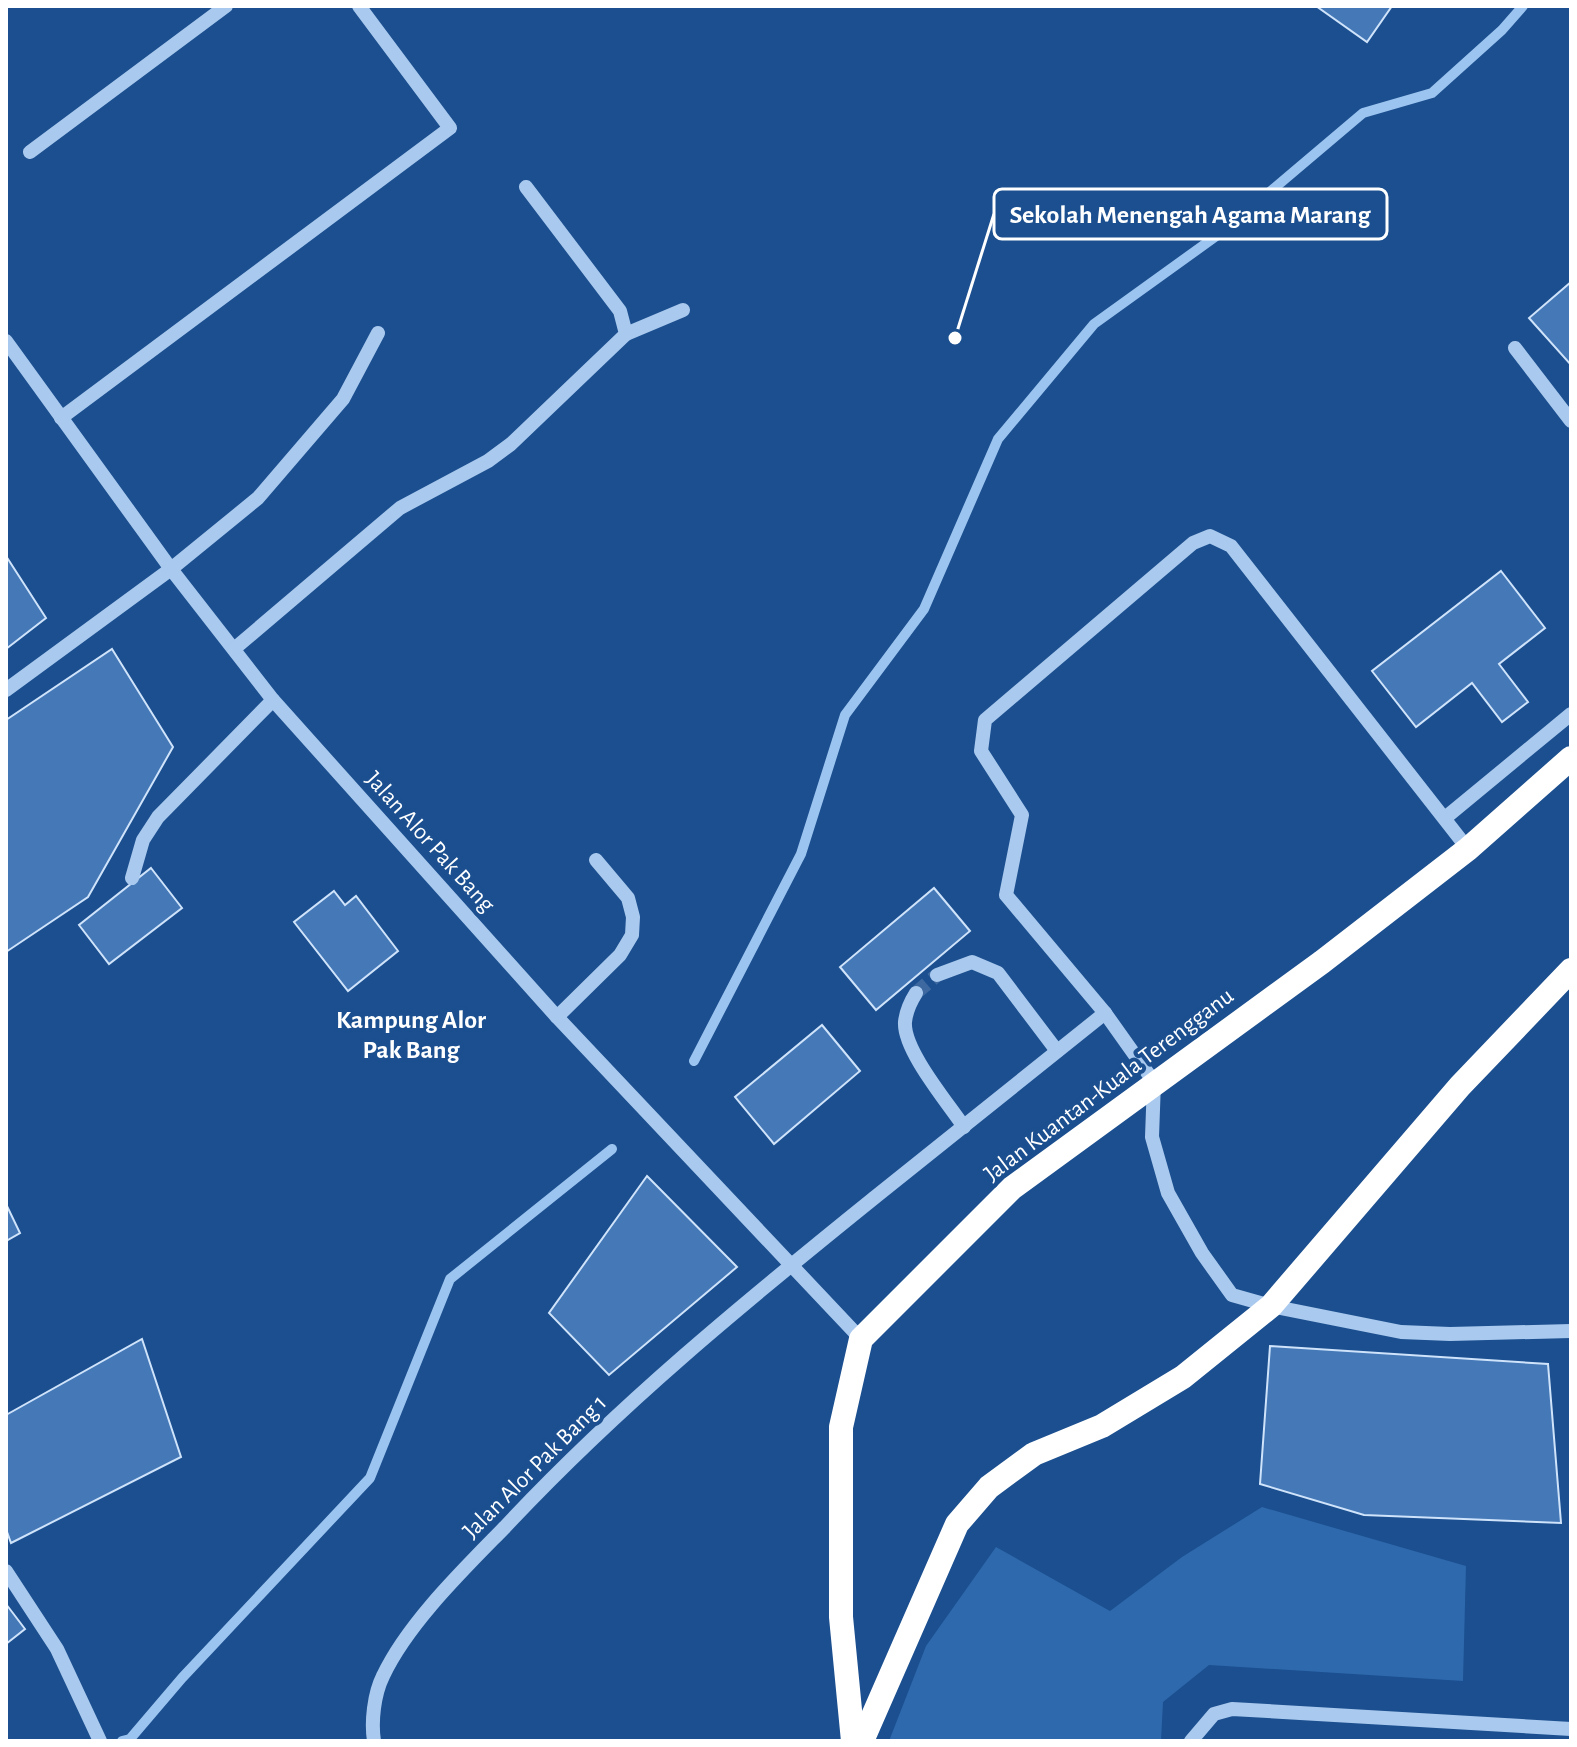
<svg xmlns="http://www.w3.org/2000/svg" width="1577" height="1747" viewBox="0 0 1577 1747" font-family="'Alegreya Sans',sans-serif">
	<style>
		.green { fill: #2e69ad }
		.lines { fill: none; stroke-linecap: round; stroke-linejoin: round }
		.stream { stroke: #9cc4f0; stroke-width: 10 }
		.building { fill: #4478b7; stroke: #cfe3fa; stroke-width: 2 }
		.minor-tunnel { stroke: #3d69a0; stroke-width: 14; stroke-dasharray: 14 7; stroke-linecap: butt }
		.minor { stroke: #a9c9ee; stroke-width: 14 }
		.highway { stroke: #fff; stroke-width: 24 }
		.labels { text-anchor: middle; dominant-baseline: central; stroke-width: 8; stroke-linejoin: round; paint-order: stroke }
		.street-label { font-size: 24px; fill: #fff; stroke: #1b4f8f }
		.neighbourhood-label { font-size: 26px; font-weight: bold; fill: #fff; stroke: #1b4f8f }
		.leader { fill: none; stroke: #fff; stroke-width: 3 }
		.callout-dot { fill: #fff; stroke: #1b4f8f; stroke-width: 3 }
		.callout { fill: #1b4f8f; stroke: #fff; stroke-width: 3 }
		.callout-label { font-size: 26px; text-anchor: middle; font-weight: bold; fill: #fff }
	</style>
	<rect width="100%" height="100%" fill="#1b4f8f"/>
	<polygon class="green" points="1262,1507 1466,1566 1463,1681 1209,1665 1163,1702 1161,1741 889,1741 926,1646 996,1547 1110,1611 1182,1557"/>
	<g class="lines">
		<g class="stream">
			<polyline points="694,1061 801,854 845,715 924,609 998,439 1094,324 1226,229 1363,113 1432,93 1502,30 1523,6"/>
			<polyline points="122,1741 130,1739 182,1678 370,1478 450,1279 612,1149"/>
		</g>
	</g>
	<g class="building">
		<polygon points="1316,6 1392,6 1367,42"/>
		<polygon points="1571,282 1571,365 1529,318"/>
		<polygon points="6,556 46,618 6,649"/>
		<polygon points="1501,571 1545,628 1499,664 1528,702 1502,722 1472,683 1416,727 1372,671"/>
		<polygon points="112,649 173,747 88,897 6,952 6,720"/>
		<polygon points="151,868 182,908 109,964 79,925"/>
		<polygon points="934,888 970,931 876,1010 840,967"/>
		<polygon points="334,891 345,905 356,896 398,951 348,991 294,922"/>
		<polygon points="822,1025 860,1071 774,1144 735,1097"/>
		<polygon points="647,1176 737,1267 609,1375 549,1313"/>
		<polygon points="6,1204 20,1233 6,1241"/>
		<polygon points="142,1339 181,1457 11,1543 6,1529 6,1415"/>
		<polygon points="1270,1346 1548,1364 1561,1523 1364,1515 1260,1484"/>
		<polygon points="6,1604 25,1629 6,1644"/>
	</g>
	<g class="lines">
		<polyline class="minor-tunnel" points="916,993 937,975"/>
		<g class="minor">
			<polyline points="30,152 226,6"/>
			<polyline points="626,334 683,310"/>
			<polyline points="6,341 171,569 273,700 557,1017 861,1339"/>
			<polyline points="1515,348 1571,421"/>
			<polyline points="61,418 450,128 359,6"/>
			<polyline points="234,649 400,508 488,461 511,444 626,334 620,311 526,187"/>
			<polyline points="6,690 171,569 258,498 343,399 378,333"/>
			<polyline points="1445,818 1571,714"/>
			<polyline points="1468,849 1231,546 1210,536 1193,543 985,720 981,751 1022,815 1006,895 1105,1013 1154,1082 1152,1137 1168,1193 1202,1253 1232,1295 1271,1306 1401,1332 1450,1334 1571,1331"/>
			<polyline points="132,878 143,840 158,817 273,700"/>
			<polyline points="937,975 972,962 998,973 1057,1051"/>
			<path d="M916,993C911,1001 906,1012 905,1022C903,1050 948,1103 964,1127"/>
			<polyline points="557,1017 620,955 632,935 633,917 628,898 596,860"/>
			<polyline points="6,1571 57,1649 100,1741"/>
			<path d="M374,1741C371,1722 374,1694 383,1676C408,1623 464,1569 505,1527C618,1406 745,1302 874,1198C951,1136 1028,1074 1105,1013"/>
			<polyline points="1191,1741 1214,1714 1232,1709 1571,1729"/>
		</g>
		<g class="highway">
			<polyline points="853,1741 841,1617 841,1427 861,1339 1012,1188 1322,962 1468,849 1571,758"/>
			<polyline points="862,1741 957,1524 989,1487 1034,1454 1102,1426 1183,1377 1271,1306 1460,1086 1571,970"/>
		</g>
	</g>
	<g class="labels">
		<g class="street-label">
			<text transform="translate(430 842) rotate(48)">Jalan Alor Pak Bang</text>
			<text transform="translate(1109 1085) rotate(-37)">Jalan Kuantan-Kuala Terengganu</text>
			<text transform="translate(535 1467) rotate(-45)">Jalan Alor Pak Bang 1</text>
		</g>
		<g class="neighbourhood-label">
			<text x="411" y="1020">Kampung Alor<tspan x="411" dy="30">Pak Bang</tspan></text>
		</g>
	</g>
	<path class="leader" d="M955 338L994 214"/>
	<circle class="callout-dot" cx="955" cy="338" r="8"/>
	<rect class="callout" x="994" y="189" width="393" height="50" rx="8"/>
	<g class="callout-label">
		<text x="1190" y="223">Sekolah Menengah Agama Marang</text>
	</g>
	<rect width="1577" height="1747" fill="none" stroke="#ffffff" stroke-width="16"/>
</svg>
